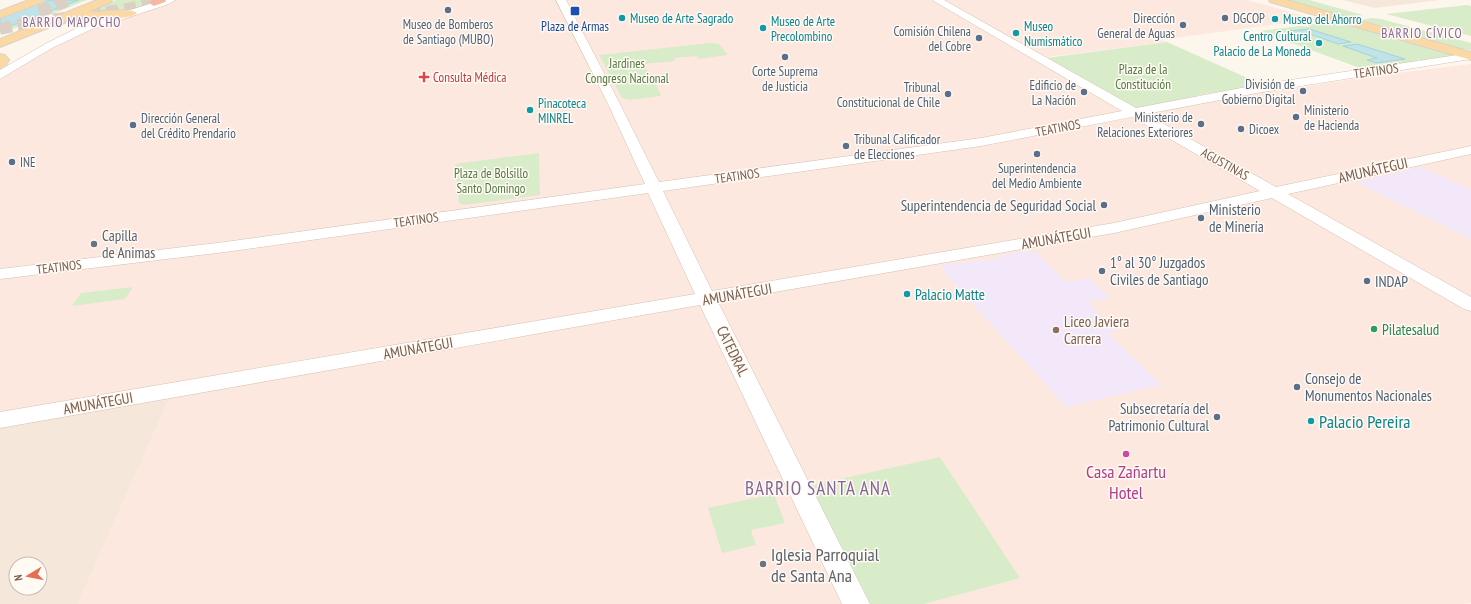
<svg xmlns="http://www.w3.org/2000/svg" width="1471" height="604" viewBox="0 0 1471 604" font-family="'PT Sans Narrow',sans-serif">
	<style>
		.residential { fill: #f5e8da; fill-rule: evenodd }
		.commercial { fill: #fde8e0 }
		.education { fill: #f3e8fa }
		.green { fill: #d8ecc9 }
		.water { fill: #bfe3e8; stroke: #a5d3da }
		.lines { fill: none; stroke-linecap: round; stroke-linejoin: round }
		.highway-tunnel { stroke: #dcd0c4; stroke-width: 12; stroke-dasharray: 12 6; stroke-linecap: butt }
		.secondary-casing { stroke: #d6c0b0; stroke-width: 1 }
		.primary-casing { stroke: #dad1cd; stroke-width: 2 }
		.highway-casing { stroke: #dad1cd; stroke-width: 2 }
		.secondary { fill: #fff; fill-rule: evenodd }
		.primary { fill: #fbd9a5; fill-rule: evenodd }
		.highway { fill: #f7b7a3; fill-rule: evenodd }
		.service-dot { fill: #5c6f8a; stroke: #fffaf3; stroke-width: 1.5 }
		.transit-dot { fill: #1a4fb4; stroke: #fffaf3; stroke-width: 1.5 }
		.culture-dot { fill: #0f9aa8; stroke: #fffaf3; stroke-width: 1.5 }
		.health-dot { fill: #e0444e; stroke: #fffaf3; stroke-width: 1.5 }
		.worship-dot { fill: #6b7280; stroke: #fffaf3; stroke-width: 1.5 }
		.leisure-dot { fill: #2e9e5b; stroke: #fffaf3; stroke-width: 1.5 }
		.education-dot { fill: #8d6e63; stroke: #fffaf3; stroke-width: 1.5 }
		.hotel-dot { fill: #d1479c; stroke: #fffaf3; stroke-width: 1.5 }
		.labels { text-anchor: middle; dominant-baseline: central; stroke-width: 3; stroke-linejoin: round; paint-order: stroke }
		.far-culture-label { font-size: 13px; fill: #0d838f; stroke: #fffaf3; text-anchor: start }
		.far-service-label { font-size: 13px; fill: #4e5e75; stroke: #fffaf3; text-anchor: end }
		.far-neighbourhood-label { font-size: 13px; letter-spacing: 1px; fill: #846695; stroke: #fffaf3 }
		.far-transit-label { font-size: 13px; fill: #164399; stroke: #fffaf3 }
		.far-park-label { font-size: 13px; fill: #537a41; stroke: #fffaf3 }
		.far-street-label { font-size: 13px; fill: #7a5c4d; stroke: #fffaf3 }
		.far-health-label { font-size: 13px; fill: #be3a42; stroke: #fffaf3; text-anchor: start }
		.street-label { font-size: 15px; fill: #7a5c4d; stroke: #fffaf3 }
		.service-label { font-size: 15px; fill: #4e5e75; stroke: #fffaf3; text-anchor: start }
		.worship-label { font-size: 15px; fill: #5b616d; stroke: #fffaf3; text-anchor: start }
		.culture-label { font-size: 15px; fill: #0d838f; stroke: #fffaf3; text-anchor: start }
		.education-label { font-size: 15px; fill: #785e54; stroke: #fffaf3; text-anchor: start }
		.leisure-label { font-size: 15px; fill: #27864d; stroke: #fffaf3; text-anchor: start }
		.near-culture-label { font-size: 18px; fill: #0d838f; stroke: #fffaf3; text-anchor: start }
		.near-hotel-label { font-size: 18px; fill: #b23c85; stroke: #fffaf3 }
		.near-worship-label { font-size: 18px; fill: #5b616d; stroke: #fffaf3; text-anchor: start }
		.near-neighbourhood-label { font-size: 19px; letter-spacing: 1px; fill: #846695; stroke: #fffaf3 }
	</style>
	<rect width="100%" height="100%" fill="#fdf6ec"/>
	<g class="residential">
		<polygon points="1342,0 1440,0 1375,8"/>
		<path d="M171,395L78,604H0V425ZM16,564H40V588H16Z"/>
	</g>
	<polygon class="commercial" points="176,0 1248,0 1314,19 1160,40 1167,42 1046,57 1199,97 1195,95 1263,85 1277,91 1373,76 1471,64 1471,603 1464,604 78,604 171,395 0,425 0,78 31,58 78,34 131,15 154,9"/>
	<g class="education">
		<polygon points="1421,167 1471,190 1471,239 1356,182"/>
		<polygon points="1025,251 1026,253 1034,251 1066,282 1088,278 1111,299 1087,302 1117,332 1108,334 1162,385 1066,407 942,270 944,265 1000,258 1001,255"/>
	</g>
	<g class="green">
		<polygon points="49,0 87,0 0,34 0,18"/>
		<polygon points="116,0 157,0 157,3 118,14 84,14"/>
		<polygon points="1283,0 1309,0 1363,15 1345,17"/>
		<polygon points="1467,5 1471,6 1471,36 1386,14"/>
		<polygon points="1372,18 1381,19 1471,43 1471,50 1461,49 1361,20"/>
		<polygon points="1338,21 1458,55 1425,62 1418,59 1417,61 1365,70 1260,31 1300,26 1311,27 1307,25"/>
		<polygon points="1167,42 1263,85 1196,95 1200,98 1135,108 1046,58"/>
		<polygon points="710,43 719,44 728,55 699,59 697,56 674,58 675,61 643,64 650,75 643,76 648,85 656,84 661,96 629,100 622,98 599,55"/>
		<polygon points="539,153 540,195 464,205 459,203 455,164"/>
		<polygon points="133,287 125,299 72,306 81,293"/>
		<polygon points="940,457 1020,578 924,604 864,604 809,486"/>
		<polygon points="774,494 785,523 751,530 756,545 722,553 708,508"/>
	</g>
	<g class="water">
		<polygon points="49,0 79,0 0,30 0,18"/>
		<polygon points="1309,29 1351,42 1338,44 1307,33 1296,34 1289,31"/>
		<polygon points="1357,44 1405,59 1376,63 1367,60 1377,58 1343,46"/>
	</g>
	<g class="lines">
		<g class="highway-tunnel">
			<polyline points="39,12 70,0"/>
			<path d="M0,29C51,17 103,16 154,3"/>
		</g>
		<g class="secondary-casing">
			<g id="secondary">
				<polygon points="162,0 176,0 166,5 90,30 52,48 0,79 0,70 45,44 83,25"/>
				<path d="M556,0H566L621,106L659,182L981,138L1122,111L932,0H944L1136,108L1257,85L1471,53V59L1257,93L1146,114L1276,187L1471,146V154L1288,194L1471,297V311L1464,309L1272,198L1114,233L718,302L870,604H842L700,305L0,428V412L695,294L648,193L225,252L0,279V269L225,242L645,184L609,106ZM1132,117L1260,191L1114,223L712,291L663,191L981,146Z"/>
			</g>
		</g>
		<g class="primary-casing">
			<g id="primary">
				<polygon points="29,0 44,0 43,2 0,18 0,11"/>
				<path d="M97,0H112L111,2L90,11C100,13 132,7 137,13C130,21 90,19 80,15L0,47V39Z"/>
				<polygon points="1269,0 1286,0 1471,52 1471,60 1270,2"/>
				<polygon points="0,54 5,55 9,60 5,67 0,68"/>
			</g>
		</g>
		<g class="highway-casing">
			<polygon id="highway" points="152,0 166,0 165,2 154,6 149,3"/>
		</g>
		<use href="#secondary" class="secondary"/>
		<use href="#primary" class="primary"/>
		<use href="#highway" class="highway"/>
	</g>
	<g class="service-dot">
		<circle cx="448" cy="10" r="4"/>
		<circle cx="1225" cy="18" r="4"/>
		<circle cx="1183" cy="25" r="4"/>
		<circle cx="979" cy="38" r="4"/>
		<circle cx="785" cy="57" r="4"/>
		<circle cx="1303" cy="91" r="4"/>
		<circle cx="1084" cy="92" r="4"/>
		<circle cx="948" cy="94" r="4"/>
		<circle cx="1296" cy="117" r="4"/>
		<circle cx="1201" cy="124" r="4"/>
		<circle cx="133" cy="125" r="4"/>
		<circle cx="1241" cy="129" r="4"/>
		<circle cx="846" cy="146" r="4"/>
		<circle cx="1037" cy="154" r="4"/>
		<circle cx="12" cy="162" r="4"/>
		<circle cx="1104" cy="205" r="4"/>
		<circle cx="1201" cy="218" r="4"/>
		<circle cx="1102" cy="271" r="4"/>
		<circle cx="1367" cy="281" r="4"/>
		<circle cx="1297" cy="387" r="4"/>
		<circle cx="1217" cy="417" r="4"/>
	</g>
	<rect class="transit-dot" x="570" y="6" width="10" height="10" rx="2"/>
	<g class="culture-dot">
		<circle cx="622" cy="18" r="4"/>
		<circle cx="1275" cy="19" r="4"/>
		<circle cx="763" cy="28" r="4"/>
		<circle cx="1016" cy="33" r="4"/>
		<circle cx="1319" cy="43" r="4"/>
		<circle cx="530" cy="110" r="4"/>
		<circle cx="907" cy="294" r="4"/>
		<circle cx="1311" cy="421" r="4"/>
	</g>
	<path class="health-dot" d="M422 71h4v4h4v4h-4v4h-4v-4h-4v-4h4z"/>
	<g class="worship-dot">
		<circle cx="94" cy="244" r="4"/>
		<circle cx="763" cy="564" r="4"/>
	</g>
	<circle class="leisure-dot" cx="1374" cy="329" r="4"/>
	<circle class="education-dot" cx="1056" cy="330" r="4"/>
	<circle class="hotel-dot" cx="1126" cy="454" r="4"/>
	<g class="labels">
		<g class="far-culture-label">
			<text x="630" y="18">Museo de Arte Sagrado</text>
			<text x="1283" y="19">Museo del Ahorro</text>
			<text x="771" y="21">Museo de Arte<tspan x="771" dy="15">Precolombino</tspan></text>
			<text x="1024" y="26">Museo<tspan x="1024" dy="15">Numismático</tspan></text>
			<text x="1311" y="36" text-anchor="end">Centro Cultural<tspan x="1311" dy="15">Palacio de La Moneda</tspan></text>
			<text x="538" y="103">Pinacoteca<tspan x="538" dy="15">MINREL</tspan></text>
		</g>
		<g class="far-service-label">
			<text x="1175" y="18">Dirección<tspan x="1175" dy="15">General de Aguas</tspan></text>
			<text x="1233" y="18" text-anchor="start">DGCOP</text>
			<text x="448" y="24" text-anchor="middle">Museo de Bomberos<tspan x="448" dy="15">de Santiago (MUBO)</tspan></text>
			<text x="971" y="31">Comisión Chilena<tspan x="971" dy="15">del Cobre</tspan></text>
			<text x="785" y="71" text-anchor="middle">Corte Suprema<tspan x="785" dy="15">de Justicia</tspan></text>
			<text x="1295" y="84">División de<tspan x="1295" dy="15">Gobierno Digital</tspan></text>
			<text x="1076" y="85">Edificio de<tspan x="1076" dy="15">La Nación</tspan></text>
			<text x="940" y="87">Tribunal<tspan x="940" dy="15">Constitucional de Chile</tspan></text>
			<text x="1304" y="110" text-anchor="start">Ministerio<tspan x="1304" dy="15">de Hacienda</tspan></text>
			<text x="1193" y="117">Ministerio de<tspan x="1193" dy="15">Relaciones Exteriores</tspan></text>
			<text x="141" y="118" text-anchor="start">Dirección General<tspan x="141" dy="15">del Crédito Prendario</tspan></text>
			<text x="1249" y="129" text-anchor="start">Dicoex</text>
			<text x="854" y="139" text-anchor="start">Tribunal Calificador<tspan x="854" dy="15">de Elecciones</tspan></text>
			<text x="20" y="162" text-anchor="start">INE</text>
			<text x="1037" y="168" text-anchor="middle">Superintendencia<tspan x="1037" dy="15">del Medio Ambiente</tspan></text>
		</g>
		<g class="far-neighbourhood-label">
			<text x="72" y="22">BARRIO MAPOCHO</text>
			<text x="1422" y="33">BARRIO CÍVICO</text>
		</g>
		<g class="far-transit-label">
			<text x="575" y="26">Plaza de Armas</text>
		</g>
		<g class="far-park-label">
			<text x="627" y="63">Jardines<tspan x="627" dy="15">Congreso Nacional</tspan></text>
			<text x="1143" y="69">Plaza de la<tspan x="1143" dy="15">Constitución</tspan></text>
			<text x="491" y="173">Plaza de Bolsillo<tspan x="491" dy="15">Santo Domingo</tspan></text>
		</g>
		<g class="far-street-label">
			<text transform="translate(1376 71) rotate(-8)">TEATINOS</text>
			<text transform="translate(1058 128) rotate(-11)">TEATINOS</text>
			<text transform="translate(1225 164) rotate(29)">AGUSTINAS</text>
			<text transform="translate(737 176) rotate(-8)">TEATINOS</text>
			<text transform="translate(416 220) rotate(-8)">TEATINOS</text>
			<text transform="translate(59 267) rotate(-7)">TEATINOS</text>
		</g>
		<g class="far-health-label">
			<text x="433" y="77">Consulta Médica</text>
		</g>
		<g class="street-label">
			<text transform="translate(1373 170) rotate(-13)">AMUNÁTEGUI</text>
			<text transform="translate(1056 238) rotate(-10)">AMUNÁTEGUI</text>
			<text transform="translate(737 294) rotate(-10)">AMUNÁTEGUI</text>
			<text transform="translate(418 348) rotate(-10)">AMUNÁTEGUI</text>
			<text transform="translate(733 351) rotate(64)">CATEDRAL</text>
			<text transform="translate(98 403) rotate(-10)">AMUNÁTEGUI</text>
		</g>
		<g class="service-label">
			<text x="1096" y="205" text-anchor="end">Superintendencia de Seguridad Social</text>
			<text x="1209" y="209">Ministerio<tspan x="1209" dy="17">de Minería</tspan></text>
			<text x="1110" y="262">1° al 30° Juzgados<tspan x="1110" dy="17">Civiles de Santiago</tspan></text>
			<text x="1375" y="281">INDAP</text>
			<text x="1305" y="378">Consejo de<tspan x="1305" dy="17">Monumentos Nacionales</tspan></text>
			<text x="1209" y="408" text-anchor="end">Subsecretaría del<tspan x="1209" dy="17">Patrimonio Cultural</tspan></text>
		</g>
		<g class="worship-label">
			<text x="102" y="235">Capilla<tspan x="102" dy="17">de Animas</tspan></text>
		</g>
		<g class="culture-label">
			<text x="915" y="294">Palacio Matte</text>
		</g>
		<g class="education-label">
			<text x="1064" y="321">Liceo Javiera<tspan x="1064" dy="17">Carrera</tspan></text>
		</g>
		<g class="leisure-label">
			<text x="1382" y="329">Pilatesalud</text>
		</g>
		<g class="near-culture-label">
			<text x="1319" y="421">Palacio Pereira</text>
		</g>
		<g class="near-hotel-label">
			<text x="1126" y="471">Casa Zañartu<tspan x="1126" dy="21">Hotel</tspan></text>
		</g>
		<g class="near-worship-label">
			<text x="771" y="554">Iglesia Parroquial<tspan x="771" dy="21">de Santa Ana</tspan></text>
		</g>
		<g class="near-neighbourhood-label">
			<text x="818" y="488">BARRIO SANTA ANA</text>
		</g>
	</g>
	<g transform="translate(28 576) rotate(260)"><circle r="19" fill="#fffaf3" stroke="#cabbb1"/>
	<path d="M0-3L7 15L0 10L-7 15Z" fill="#e76f51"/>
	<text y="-6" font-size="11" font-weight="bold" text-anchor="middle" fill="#7a5c4d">N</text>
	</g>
</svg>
